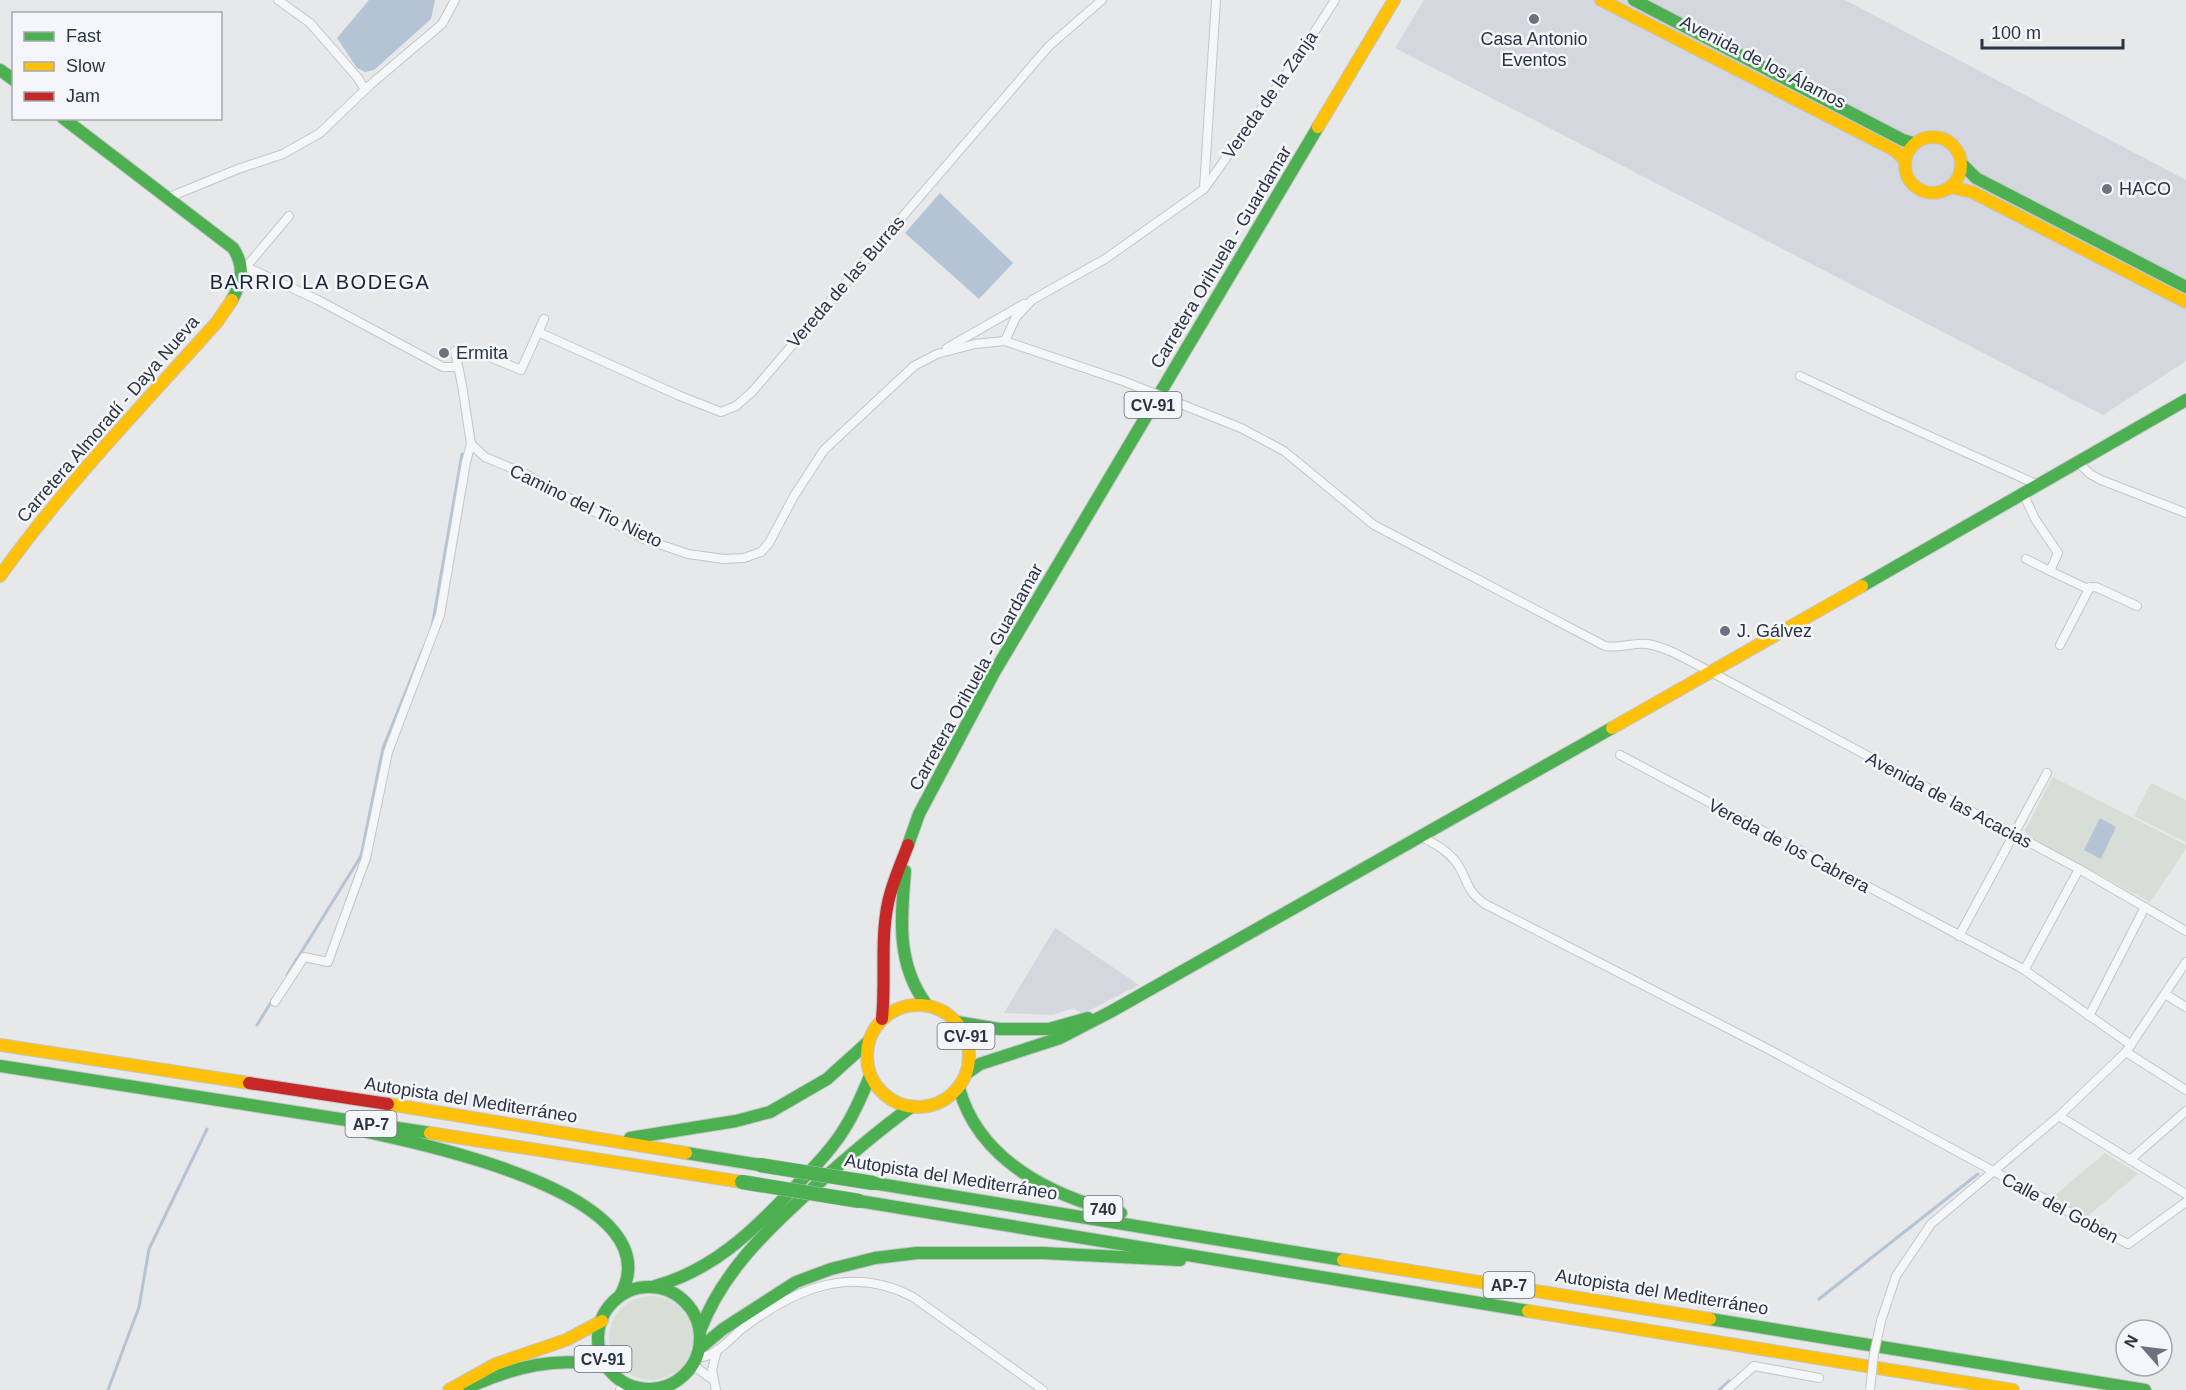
<svg xmlns="http://www.w3.org/2000/svg" width="2186" height="1390" viewBox="0 0 2186 1390" font-family="Arial,sans-serif">
	<style>
		.built { fill: #d4d7dd }
		.green { fill: #d6ded6 }
		.water { fill: #b4c4d5 }
		.lines { fill: none; stroke-linecap: round; stroke-linejoin: round }
		.stream { stroke: #b4c4d5; stroke-width: 3 }
		.street-casing { stroke: #c4c6c8; stroke-width: 10 }
		.fast-casing { stroke: #c4c6c8; stroke-width: 14 }
		.slow-casing { stroke: #c4c6c8; stroke-width: 14 }
		.jam-casing { stroke: #c4c6c8; stroke-width: 14 }
		.street { stroke: #f5f6f7; stroke-width: 8 }
		.fast { stroke: #4caf50; stroke-width: 12 }
		.slow { stroke: #ffc107; stroke-width: 12 }
		.jam { stroke: #c62828; stroke-width: 12 }
		.street-bridge-casing { stroke: #c4c6c8; stroke-width: 10; stroke-linecap: butt }
		.fast-bridge-casing { stroke: #b8bbbf; stroke-width: 15; stroke-linecap: butt }
		.street-bridge { stroke: #f5f6f7; stroke-width: 8 }
		.fast-bridge { stroke: #4caf50; stroke-width: 14 }
		.poi-dot { fill: #6c737f; stroke: #f4f6f9; stroke-width: 2 }
		.labels { text-anchor: middle; dominant-baseline: central; stroke-width: 5; stroke-linejoin: round; paint-order: stroke }
		.shield { fill: #f4f6f9; stroke: #676e7b; stroke-width: 1.5 }
		.shield-label { font-size: 16px; font-weight: bold; fill: #2b3445 }
		.poi-label { font-size: 18px; fill: #2b3445; stroke: #f4f6f9; text-anchor: start }
		.street-label { font-size: 18px; fill: #2b3445; stroke: #f4f6f9 }
		.neighbourhood-label { font-size: 20px; letter-spacing: 1.5px; fill: #1d2536; stroke: #f4f6f9 }
	</style>
	<rect width="100%" height="100%" fill="#e6e8ea"/>
	<g class="built">
		<polygon points="1424,0 1845,0 2186,180 2186,361 2103,415 1395,48"/>
		<polygon points="1055,928 1139,985 1082,1014 1074,1008 1052,1015 1004,1013"/>
	</g>
	<g class="green">
		<polygon points="2053,777 2186,845 2186,849 2150,902 2027,836 2025,830"/>
		<polygon points="2151,783 2186,800 2186,842 2134,816"/>
		<polygon points="2105,1153 2138,1174 2088,1216 2052,1198"/>
		<circle cx="651" cy="1338" r="42"/>
	</g>
	<g class="water">
		<polygon points="369,0 435,0 431,19 374,70 365,72 357,68 337,38"/>
		<polygon points="940,193 1013,263 979,299 905,233"/>
		<polygon points="2100,818 2116,827 2101,859 2084,850"/>
	</g>
	<g class="lines">
		<g class="stream">
			<polyline points="432,627 462,454"/>
			<polyline points="287,975 361,856 383,748 423,649"/>
			<polyline points="257,1025 273,999"/>
			<polyline points="1819,1299 1978,1174"/>
			<polyline points="108,1390 139,1307 149,1249 207,1129"/>
			<polyline points="1719,1390 1729,1381"/>
		</g>
		<g class="street-casing">
			<g id="street">
				<polyline points="278,0 310,23 358,78 365,90"/>
				<polyline points="1204,188 1216,0"/>
				<polyline points="167,198 238,169 283,154 320,133 370,85 442,24 455,0"/>
				<polyline points="242,265 318,300 443,367 458,367"/>
				<polyline points="246,267 289,216"/>
				<polyline points="538,332 680,396 721,412 736,406 752,392 1049,46 1102,0"/>
				<polyline points="1005,341 1016,317 1032,300 1105,259 1204,189 1297,59 1335,0"/>
				<polyline points="947,348 1024,304"/>
				<polyline points="1800,376 1883,415 2038,485"/>
				<path d="M1206,414L1241,428L1284,451L1374,525L1605,646C1620,649 1632,642 1647,644C1669,647 1692,663 1711,672L2079,869L2186,931"/>
				<polyline points="471,444 485,457 525,474 644,539 688,554 724,559 744,558 761,552 769,543 794,496 824,450 914,366 937,354 975,344 1005,341 1123,381"/>
				<polyline points="2078,462 2090,474 2101,480 2186,513"/>
				<polyline points="2023,493 2035,519 2058,553 2050,571 2086,588 2096,587 2137,606"/>
				<polyline points="2026,559 2050,571"/>
				<polyline points="2060,645 2090,587"/>
				<polyline points="1620,755 2023,969 2131,1045"/>
				<path d="M1422,837C1435,844 1447,850 1456,862C1469,880 1464,889 1485,904L1768,1049L2128,1244L2186,1202"/>
				<polyline points="1959,936 2047,773"/>
				<polyline points="2025,969 2079,869"/>
				<polyline points="2165,994 2186,1007"/>
				<polyline points="275,1002 304,957 328,962 366,858 388,752 440,615 466,462 471,444 462,385 455,351 485,355 521,370 544,319"/>
				<polyline points="2089,1016 2145,907"/>
				<polyline points="2126,1052 2186,1090"/>
				<polyline points="2059,1116 2186,1194"/>
				<polyline points="2130,1160 2186,1111"/>
				<polyline points="1881,1321 1896,1276 1931,1224 2059,1116 2126,1052 2186,962"/>
				<path d="M703,1357C718,1354 732,1337 743,1328C795,1289 851,1264 913,1297L1043,1390"/>
				<polyline points="693,1365 713,1380"/>
				<polyline points="620,1390 623,1382"/>
				<polyline points="716,1390 712,1370 717,1350"/>
				<polyline points="1727,1390 1754,1366 1819,1378"/>
			</g>
		</g>
		<g class="fast-casing">
			<g id="fast">
				<polyline points="1634,0 1903,140 1913,143"/>
				<polyline points="0,70 14,80"/>
				<path d="M63,118L233,248C245,266 242,282 232,300"/>
				<polyline points="1961,163 1976,178 2186,287"/>
				<polyline points="1862,586 2186,400"/>
				<polyline points="908,845 919,814 995,671 1318,127"/>
				<path d="M905,871C901,919 896,963 926,1004"/>
				<polyline points="957,1022 999,1029 1049,1029 1088,1018"/>
				<polyline points="0,1066 430,1133"/>
				<polyline points="967,1073 980,1064 1060,1038 1112,1011 1612,728"/>
				<path d="M959,1088C979,1161 1053,1197 1121,1213"/>
				<path d="M367,1132C427,1145 676,1196 620,1296"/>
				<polyline points="630,1138 736,1121 770,1112 827,1079 868,1042"/>
				<polyline points="686,1153 760,1165"/>
				<polyline points="873,1183 1343,1260"/>
				<polyline points="859,1201 1528,1311"/>
				<path d="M655,1286C712,1271 753,1231 793,1189C812,1169 832,1150 846,1126C856,1110 863,1093 870,1076"/>
				<circle cx="649" cy="1338" r="51"/>
				<polyline points="1710,1319 2145,1390"/>
				<path d="M700,1331C722,1272 767,1230 812,1189C844,1160 876,1132 911,1107"/>
				<polyline points="699,1349 723,1329 796,1282 831,1269 875,1258 917,1253 1043,1253 1180,1260"/>
				<path d="M469,1387C514,1367 558,1355 607,1367"/>
			</g>
		</g>
		<g class="slow-casing">
			<g id="slow">
				<polyline points="1601,0 1896,151 1905,161"/>
				<polyline points="1318,127 1394,0"/>
				<circle cx="1933" cy="165" r="28"/>
				<polyline points="1950,187 1972,192 2186,302"/>
				<path d="M0,576C65,485 143,405 217,322L232,300"/>
				<polyline points="1612,728 1862,586"/>
				<circle cx="918" cy="1056" r="51"/>
				<polyline points="0,1045 249,1083"/>
				<polyline points="388,1104 686,1153"/>
				<polyline points="430,1133 742,1182"/>
				<polyline points="1343,1260 1710,1319"/>
				<polyline points="1528,1311 2013,1390"/>
				<polyline points="449,1390 496,1364 566,1340 602,1321"/>
			</g>
		</g>
		<g class="jam-casing">
			<g id="jam">
				<path d="M882,1019C886,980 880,941 888,903C892,883 901,864 908,845"/>
				<polyline points="249,1083 388,1104"/>
			</g>
		</g>
		<use href="#street" class="street"/>
		<use href="#fast" class="fast"/>
		<use href="#slow" class="slow"/>
		<use href="#jam" class="jam"/>
		<g class="street-bridge-casing">
			<g id="street-bridge">
				<polyline points="1123,381 1206,414"/>
				<polyline points="1870,1390 1874,1354 1881,1321"/>
			</g>
		</g>
		<g class="fast-bridge-casing">
			<g id="fast-bridge">
				<polyline points="760,1165 873,1183"/>
				<polyline points="742,1182 859,1201"/>
			</g>
		</g>
		<use href="#street-bridge" class="street-bridge"/>
		<use href="#fast-bridge" class="fast-bridge"/>
	</g>
	<g class="poi-dot">
		<circle cx="1534" cy="19" r="6"/>
		<circle cx="2107" cy="189" r="6"/>
		<circle cx="444" cy="353" r="6"/>
		<circle cx="1725" cy="631" r="6"/>
	</g>
	<g class="labels">
		<g class="shield">
			<rect x="1124.5" y="392" width="57" height="26" rx="4.5"/>
			<rect x="937.5" y="1023" width="57" height="26" rx="4.5"/>
			<rect x="345.5" y="1111" width="51" height="26" rx="4.5"/>
			<rect x="1083.5" y="1196" width="39" height="26" rx="4.5"/>
			<rect x="1483.5" y="1272" width="51" height="26" rx="4.5"/>
			<rect x="574.5" y="1346" width="57" height="26" rx="4.5"/>
		</g>
		<g class="shield-label">
			<text x="1153" y="405">CV-91</text>
			<text x="966" y="1036">CV-91</text>
			<text x="371" y="1124">AP-7</text>
			<text x="1103" y="1209">740</text>
			<text x="1509" y="1285">AP-7</text>
			<text x="603" y="1359">CV-91</text>
		</g>
		<g class="poi-label">
			<text x="1534" y="39" text-anchor="middle">Casa Antonio<tspan x="1534" dy="21">Eventos</tspan></text>
			<text x="2119" y="189">HACO</text>
			<text x="456" y="353">Ermita</text>
			<text x="1737" y="631">J. Gálvez</text>
		</g>
		<g class="street-label">
			<text transform="translate(1763 62) rotate(27)">Avenida de los Álamos</text>
			<text transform="translate(1270 95) rotate(-55)">Vereda de la Zanja</text>
			<text transform="translate(1221 257) rotate(-59)">Carretera Orihuela - Guardamar</text>
			<text transform="translate(846 282) rotate(-49)">Vereda de las Burras</text>
			<text transform="translate(108 419) rotate(-49)">Carretera Almoradí - Daya Nueva</text>
			<text transform="translate(586 506) rotate(26)">Camino del Tio Nieto</text>
			<text transform="translate(976 677) rotate(-61)">Carretera Orihuela - Guardamar</text>
			<text transform="translate(1949 800) rotate(28)">Avenida de las Acacias</text>
			<text transform="translate(1789 846) rotate(28)">Vereda de los Cabrera</text>
			<text transform="translate(471 1100) rotate(9)">Autopista del Mediterráneo</text>
			<text transform="translate(951 1177) rotate(9)">Autopista del Mediterráneo</text>
			<text transform="translate(2060 1208) rotate(28)">Calle del Goben</text>
			<text transform="translate(1662 1292) rotate(9)">Autopista del Mediterráneo</text>
		</g>
		<g class="neighbourhood-label">
			<text x="320" y="282">BARRIO LA BODEGA</text>
		</g>
	</g>
	<rect x="12" y="12" width="210" height="108" fill="#f4f6f9" stroke="#a4a8b1" stroke-width="1.5"/>
	<rect x="24" y="32" width="30" height="9" fill="#4caf50" stroke="#a4a8b1" stroke-width="1.5"/>
	<text x="66" y="42" font-size="18" fill="#2b3445">Fast</text>
	<rect x="24" y="62" width="30" height="9" fill="#ffc107" stroke="#a4a8b1" stroke-width="1.5"/>
	<text x="66" y="72" font-size="18" fill="#2b3445">Slow</text>
	<rect x="24" y="92" width="30" height="9" fill="#c62828" stroke="#a4a8b1" stroke-width="1.5"/>
	<text x="66" y="102" font-size="18" fill="#2b3445">Jam</text>
	<g transform="translate(2144 1348) rotate(298)"><circle r="28" fill="#f4f6f9" stroke="#a4a8b1" stroke-width="1.5"/>
	<path d="M0-4.5L10 22L0 15L-10 22Z" fill="#6c737f"/>
	<text y="-9" font-size="16" font-weight="bold" text-anchor="middle" fill="#2b3445">N</text>
	</g>
	<path d="M1982 39v9h141v-9" fill="none" stroke="#2b3445" stroke-width="3"/>
	<text x="1991" y="39" font-size="18" fill="#2b3445" stroke="#f4f6f9" stroke-width="4.5" paint-order="stroke">100 m</text>
</svg>
